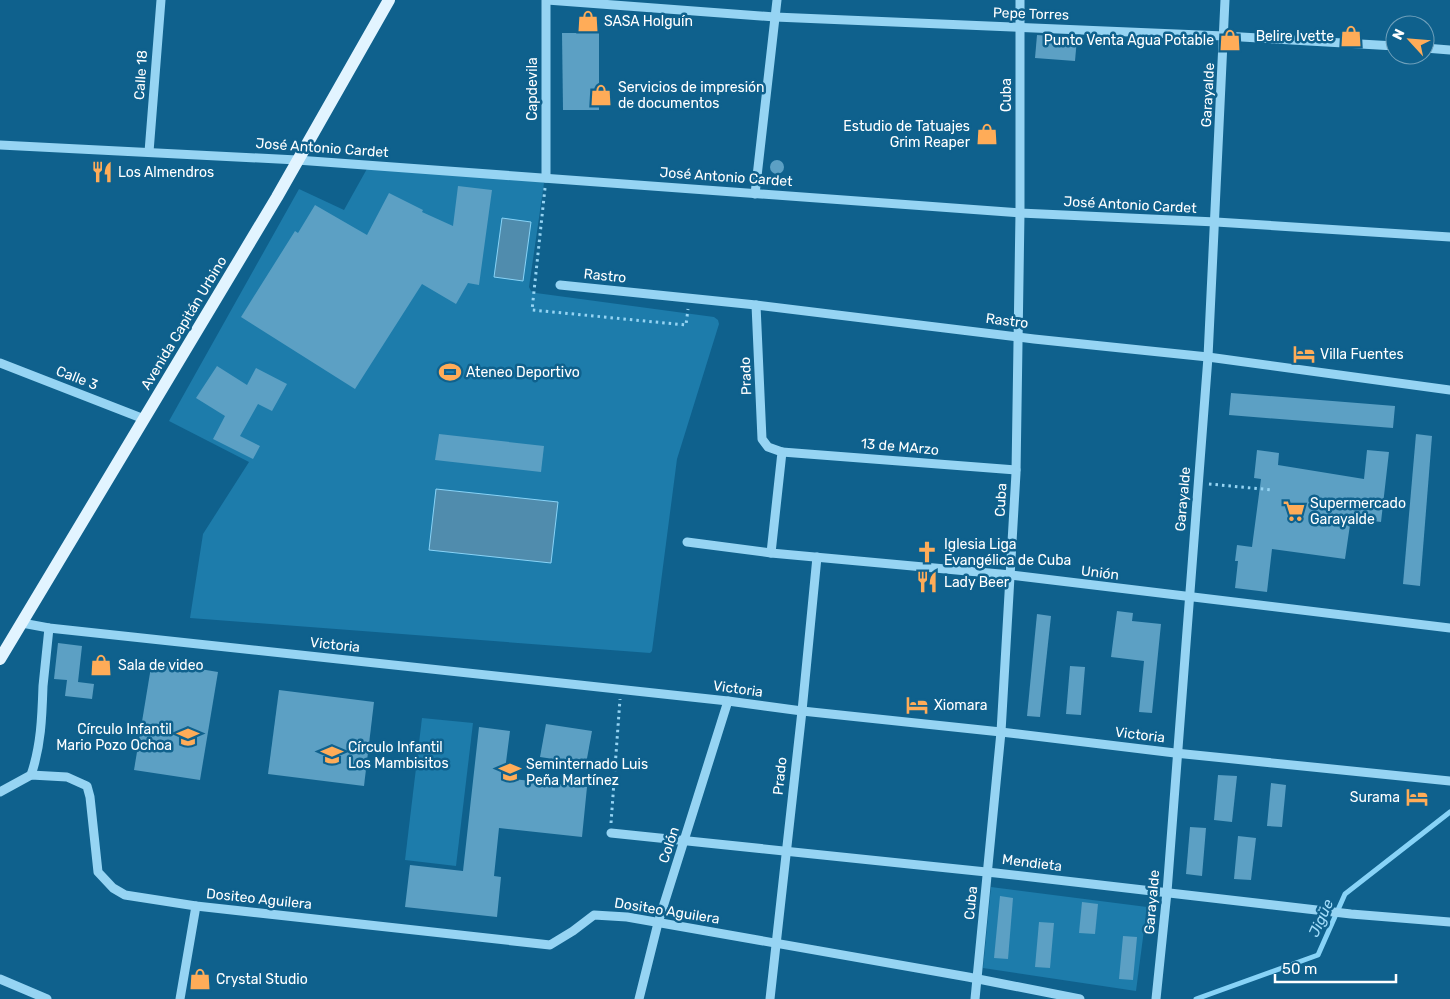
<svg xmlns="http://www.w3.org/2000/svg" width="1450" height="999" viewBox="0 0 1450 999" font-family="Rubik,sans-serif">
	<style>
		.green { fill: #1d7cab }
		.water { fill: #508cad; stroke: #88d3f7 }
		.lines { fill: none; stroke-linecap: round; stroke-linejoin: round }
		.stream { stroke: #88d3f7; stroke-width: 5 }
		.building { fill: #5ca0c4 }
		.path { stroke: #96d4f3; stroke-width: 3; stroke-dasharray: 2.5 4; stroke-linecap: butt }
		.minor { stroke: #96d4f3; stroke-width: 9 }
		.major { stroke: #e2f4ff; stroke-width: 12 }
		.labels { text-anchor: middle; dominant-baseline: central; stroke-width: 5; stroke-linejoin: round; paint-order: stroke }
		.street-label { font-size: 14px; fill: #fff; stroke: #0f618d }
		.poi-label { font-size: 14px; fill: #fff; stroke: #0f618d; text-anchor: start }
		.water-label { font-size: 15px; font-style: italic; fill: #a2ddfa; stroke: #0f618d }
	</style>
	<rect width="100%" height="100%" fill="#0f618d"/>
	<g class="green">
		<polygon points="368,167 543,181 544,183 529,287 531,291 536,293 714,317 718,320 719,324 677,459 652,651 650,653 190,618 203,534 249,462 169,421 299,189 344,210"/>
		<polygon points="422,718 473,723 456,866 405,860"/>
		<polygon points="991,887 1147,907 1136,991 983,968"/>
	</g>
	<g class="water">
		<polygon points="502,218 531,222 523,281 494,277"/>
		<polygon points="436,489 558,502 551,563 429,550"/>
	</g>
	<g class="lines">
		<polyline class="stream" points="1196,999 1318,955 1345,894 1450,812"/>
	</g>
	<g class="building">
		<polygon points="562,33 599,33 599,110 563,110"/>
		<polygon points="1037,35 1077,38 1075,61 1035,58"/>
		<circle cx="777" cy="167" r="7"/>
		<polygon points="458,186 492,190 479,285 468,283 456,304 422,284 355,389 241,317 295,231 298,233 315,205 367,235 389,193 423,210 422,212 453,226"/>
		<polygon points="217,366 247,385 256,368 287,384 272,411 258,404 240,436 260,446 253,459 213,439 225,416 196,398"/>
		<polygon points="1231,393 1395,406 1393,428 1229,415"/>
		<polygon points="439,434 544,446 541,472 435,460"/>
		<polygon points="1416,434 1432,436 1420,586 1403,584"/>
		<polygon points="1257,450 1279,453 1278,465 1364,479 1367,450 1389,452 1381,522 1351,518 1345,559 1272,549 1267,592 1235,588 1238,561 1235,561 1237,545 1252,547 1261,479 1254,478"/>
		<polygon points="1117,611 1133,613 1132,621 1161,624 1152,713 1139,712 1144,661 1111,657"/>
		<polygon points="1037,614 1051,616 1040,717 1027,716"/>
		<polygon points="58,643 82,646 78,682 94,684 92,699 65,696 67,680 54,679"/>
		<polygon points="152,661 218,672 200,780 134,770"/>
		<polygon points="1070,666 1085,667 1081,715 1066,714"/>
		<polygon points="279,690 374,702 364,786 268,774"/>
		<polygon points="546,724 592,731 586,764 540,757"/>
		<polygon points="479,727 510,731 504,778 587,787 582,837 499,828 494,876 501,877 497,917 405,907 410,865 463,871"/>
		<polygon points="1218,775 1237,776 1232,822 1214,820"/>
		<polygon points="1271,783 1286,785 1282,827 1267,826"/>
		<polygon points="1190,827 1206,828 1202,876 1186,874"/>
		<polygon points="1238,836 1256,838 1251,880 1234,879"/>
		<polygon points="1000,896 1013,898 1008,959 994,958"/>
		<polygon points="1082,902 1098,904 1095,934 1079,933"/>
		<polygon points="1039,922 1054,923 1050,968 1035,967"/>
		<polygon points="1123,936 1137,937 1133,980 1119,979"/>
	</g>
	<g class="lines">
		<g class="path">
			<polyline points="545,188 532,310 686,325 688,309"/>
			<polyline points="1209,484 1273,490"/>
			<polyline points="611,823 620,699"/>
		</g>
		<g class="minor">
			<polyline points="546,0 546,178"/>
			<polyline points="547,0 775,17 1224,36 1395,46"/>
			<polyline points="1425,48 1450,50"/>
			<polyline points="0,145 297,160 1020,213 1216,222 1450,237"/>
			<polyline points="149,152 161,0"/>
			<polyline points="755,194 777,0"/>
			<polyline points="560,285 756,305 1034,339 1208,357 1450,390"/>
			<polyline points="756,305 762,439 768,447 782,452 771,553"/>
			<polyline points="0,363 144,419"/>
			<polyline points="782,452 1016,470"/>
			<polyline points="687,542 771,553 1011,575 1450,628"/>
			<polyline points="22,623 49,628 728,701 802,711 1001,732 1175,753 1450,781"/>
			<path d="M31,775C41,746 42,717 43,686C45,667 47,647 49,628"/>
			<polyline points="0,792 31,775 67,777 87,786 90,797 98,872 113,888 125,895 196,906 550,945 573,931 594,915 627,917 968,977 1080,999"/>
			<polyline points="611,833 996,873 1351,914 1450,922"/>
			<polyline points="0,979 47,999"/>
			<polyline points="180,999 196,906"/>
			<polyline points="639,999 658,923 728,701"/>
			<polyline points="770,999 802,711 817,557"/>
			<polyline points="975,999 1001,732 1016,473 1020,213 1020,0"/>
			<polyline points="1156,999 1167,892 1208,357 1225,0"/>
		</g>
		<polyline class="major" points="0,659 277,197 389,0"/>
	</g>
	<defs>
		<g id="shop-bare" transform="scale(1.725)"><path d="M-5-2.5h2.3a2.7 3.5 0 0 1 5.4 0H5L5.5 6h-11ZM-1.5-2.5h3a1.5 2.3 0 0 0-3 0Z" fill="#ffac58" stroke="#0f618d" stroke-width="2.5" paint-order="stroke"/></g>
		<g id="restaurant-bare" transform="scale(1.725)"><path d="M-5-6h1v4h1v-4h1v4h1v-4h1v5L-1.5 .5V6h-2V.5L-5-1ZM5-6V6H3V1.5H1.5Q1.5-4 5-6Z" fill="#ffac58" stroke="#0f618d" stroke-width="2.5" paint-order="stroke"/></g>
		<g id="hotel-bare" transform="scale(1.725)"><path d="M-6-4.5h1.5V1H6V5H4.5V3h-9V5H-6ZM-4 0a1.8 1.8 0 1 1 3.6 0ZM.5 0V-2.5h3Q6-2.5 6 0Z" fill="#ffac58" stroke="#0f618d" stroke-width="2.5" paint-order="stroke"/></g>
		<g id="stadium-bare" transform="scale(1.725)"><path d="M0-5a6.5 5 0 1 0 0 10a6.5 5 0 1 0 0-10ZM-3.5-1.8h7v3.6h-7Z" fill="#ffac58" stroke="#0f618d" stroke-width="2.5" paint-order="stroke"/></g>
		<g id="supermarket-bare" transform="scale(1.725)"><path d="M-6-5.5h2.5l.6 2H6L4.5 2H-2.5L-4.4-4H-6ZM-1.5 3.2a1.3 1.3 0 1 0 .1 0ZM3 3.2a1.3 1.3 0 1 0 .1 0Z" fill="#ffac58" stroke="#0f618d" stroke-width="2.5" paint-order="stroke"/></g>
		<g id="church-bare" transform="scale(1.725)"><path d="M-1.2-6h2.4v3.5h3.3v2.4h-3.3V6h-2.4V-.1h-3.3v-2.4h3.3Z" fill="#ffac58" stroke="#0f618d" stroke-width="2.5" paint-order="stroke"/></g>
		<g id="school-bare" transform="scale(1.725)"><path d="M0-5L7-2L0 1L-7-2ZM-4 1L0 2.5L4 1V4Q0 6-4 4Z" fill="#ffac58" stroke="#0f618d" stroke-width="2.5" paint-order="stroke"/></g>
	</defs>
	<g fill-rule="evenodd">
		<use href="#shop-bare" x="588" y="21"/>
		<use href="#shop-bare" x="1351" y="36"/>
		<use href="#shop-bare" x="1230" y="40"/>
		<use href="#shop-bare" x="601" y="95"/>
		<use href="#shop-bare" x="987" y="134"/>
		<use href="#restaurant-bare" x="102" y="172"/>
		<use href="#hotel-bare" x="1304" y="354"/>
		<use href="#stadium-bare" x="450" y="372"/>
		<use href="#supermarket-bare" x="1294" y="511"/>
		<use href="#church-bare" x="927" y="552"/>
		<use href="#restaurant-bare" x="927" y="582"/>
		<use href="#shop-bare" x="101" y="665"/>
		<use href="#hotel-bare" x="917" y="705"/>
		<use href="#school-bare" x="188" y="737"/>
		<use href="#school-bare" x="332" y="755"/>
		<use href="#school-bare" x="510" y="772"/>
		<use href="#hotel-bare" x="1417" y="797"/>
		<use href="#shop-bare" x="200" y="979"/>
	</g>
	<g class="labels">
		<g class="street-label">
			<text transform="translate(1031 14) rotate(2)">Pepe Torres</text>
			<text transform="translate(141 75) rotate(-86)">Calle 18</text>
			<text transform="translate(532 89) rotate(-90)">Capdevila</text>
			<text transform="translate(1006 95) rotate(-90)">Cuba</text>
			<text transform="translate(1208 95) rotate(-87)">Garayalde</text>
			<text transform="translate(322 148) rotate(4)">José Antonio Cardet</text>
			<text transform="translate(726 177) rotate(4)">José Antonio Cardet</text>
			<text transform="translate(1130 205) rotate(3)">José Antonio Cardet</text>
			<text transform="translate(605 276) rotate(6)">Rastro</text>
			<text transform="translate(1007 321) rotate(7)">Rastro</text>
			<text transform="translate(184 323) rotate(-59)">Avenida Capitán Urbino</text>
			<text transform="translate(746 376) rotate(-92)">Prado</text>
			<text transform="translate(77 378) rotate(21)">Calle 3</text>
			<text transform="translate(900 447) rotate(5)">13 de MArzo</text>
			<text transform="translate(1183 499) rotate(-85)">Garayalde</text>
			<text transform="translate(1001 500) rotate(-87)">Cuba</text>
			<text transform="translate(1100 573) rotate(7)">Unión</text>
			<text transform="translate(335 645) rotate(6)">Victoria</text>
			<text transform="translate(738 689) rotate(8)">Victoria</text>
			<text transform="translate(1140 735) rotate(7)">Victoria</text>
			<text transform="translate(780 776) rotate(-84)">Prado</text>
			<text transform="translate(669 845) rotate(-72)">Colón</text>
			<text transform="translate(1032 863) rotate(7)">Mendieta</text>
			<text transform="translate(259 899) rotate(6)">Dositeo Aguilera</text>
			<text transform="translate(1152 902) rotate(-85)">Garayalde</text>
			<text transform="translate(971 903) rotate(-84)">Cuba</text>
			<text transform="translate(667 911) rotate(9)">Dositeo Aguilera</text>
		</g>
		<g class="poi-label">
			<text x="604" y="21">SASA Holguín</text>
			<text x="1334" y="36" text-anchor="end">Belire Ivette</text>
			<text x="1214" y="40" text-anchor="end">Punto Venta Agua Potable</text>
			<text x="618" y="87">Servicios de impresión<tspan x="618" dy="16">de documentos</tspan></text>
			<text x="970" y="126" text-anchor="end">Estudio de Tatuajes<tspan x="970" dy="16">Grim Reaper</tspan></text>
			<text x="118" y="172">Los Almendros</text>
			<text x="1320" y="354">Villa Fuentes</text>
			<text x="466" y="372">Ateneo Deportivo</text>
			<text x="1310" y="503">Supermercado<tspan x="1310" dy="16">Garayalde</tspan></text>
			<text x="944" y="544">Iglesia Liga<tspan x="944" dy="16">Evangélica de Cuba</tspan></text>
			<text x="944" y="582">Lady Beer</text>
			<text x="118" y="665">Sala de video</text>
			<text x="934" y="705">Xiomara</text>
			<text x="172" y="729" text-anchor="end">Círculo Infantil<tspan x="172" dy="16">Mario Pozo Ochoa</tspan></text>
			<text x="348" y="747">Círculo Infantil<tspan x="348" dy="16">Los Mambisitos</tspan></text>
			<text x="526" y="764">Seminternado Luis<tspan x="526" dy="16">Peña Martínez</tspan></text>
			<text x="1400" y="797" text-anchor="end">Surama</text>
			<text x="216" y="979">Crystal Studio</text>
		</g>
		<g class="water-label">
			<text transform="translate(1321 918) rotate(-66)">Jigüe</text>
		</g>
	</g>
	<g transform="translate(1410 40) rotate(296)"><circle r="24" fill="#0f618d" stroke="#6fa0bb"/>
	<path d="M0-4L9 19L0 12L-9 19Z" fill="#ffac58"/>
	<text y="-8" font-size="14" font-weight="bold" text-anchor="middle" fill="#ffffff">N</text>
	</g>
	<path d="M1275 974v8h121v-8" fill="none" stroke="#ffffff" stroke-width="2.5"/>
	<text x="1282" y="974" font-size="15" fill="#ffffff" stroke="#0f618d" stroke-width="4" paint-order="stroke">50 m</text>
</svg>
